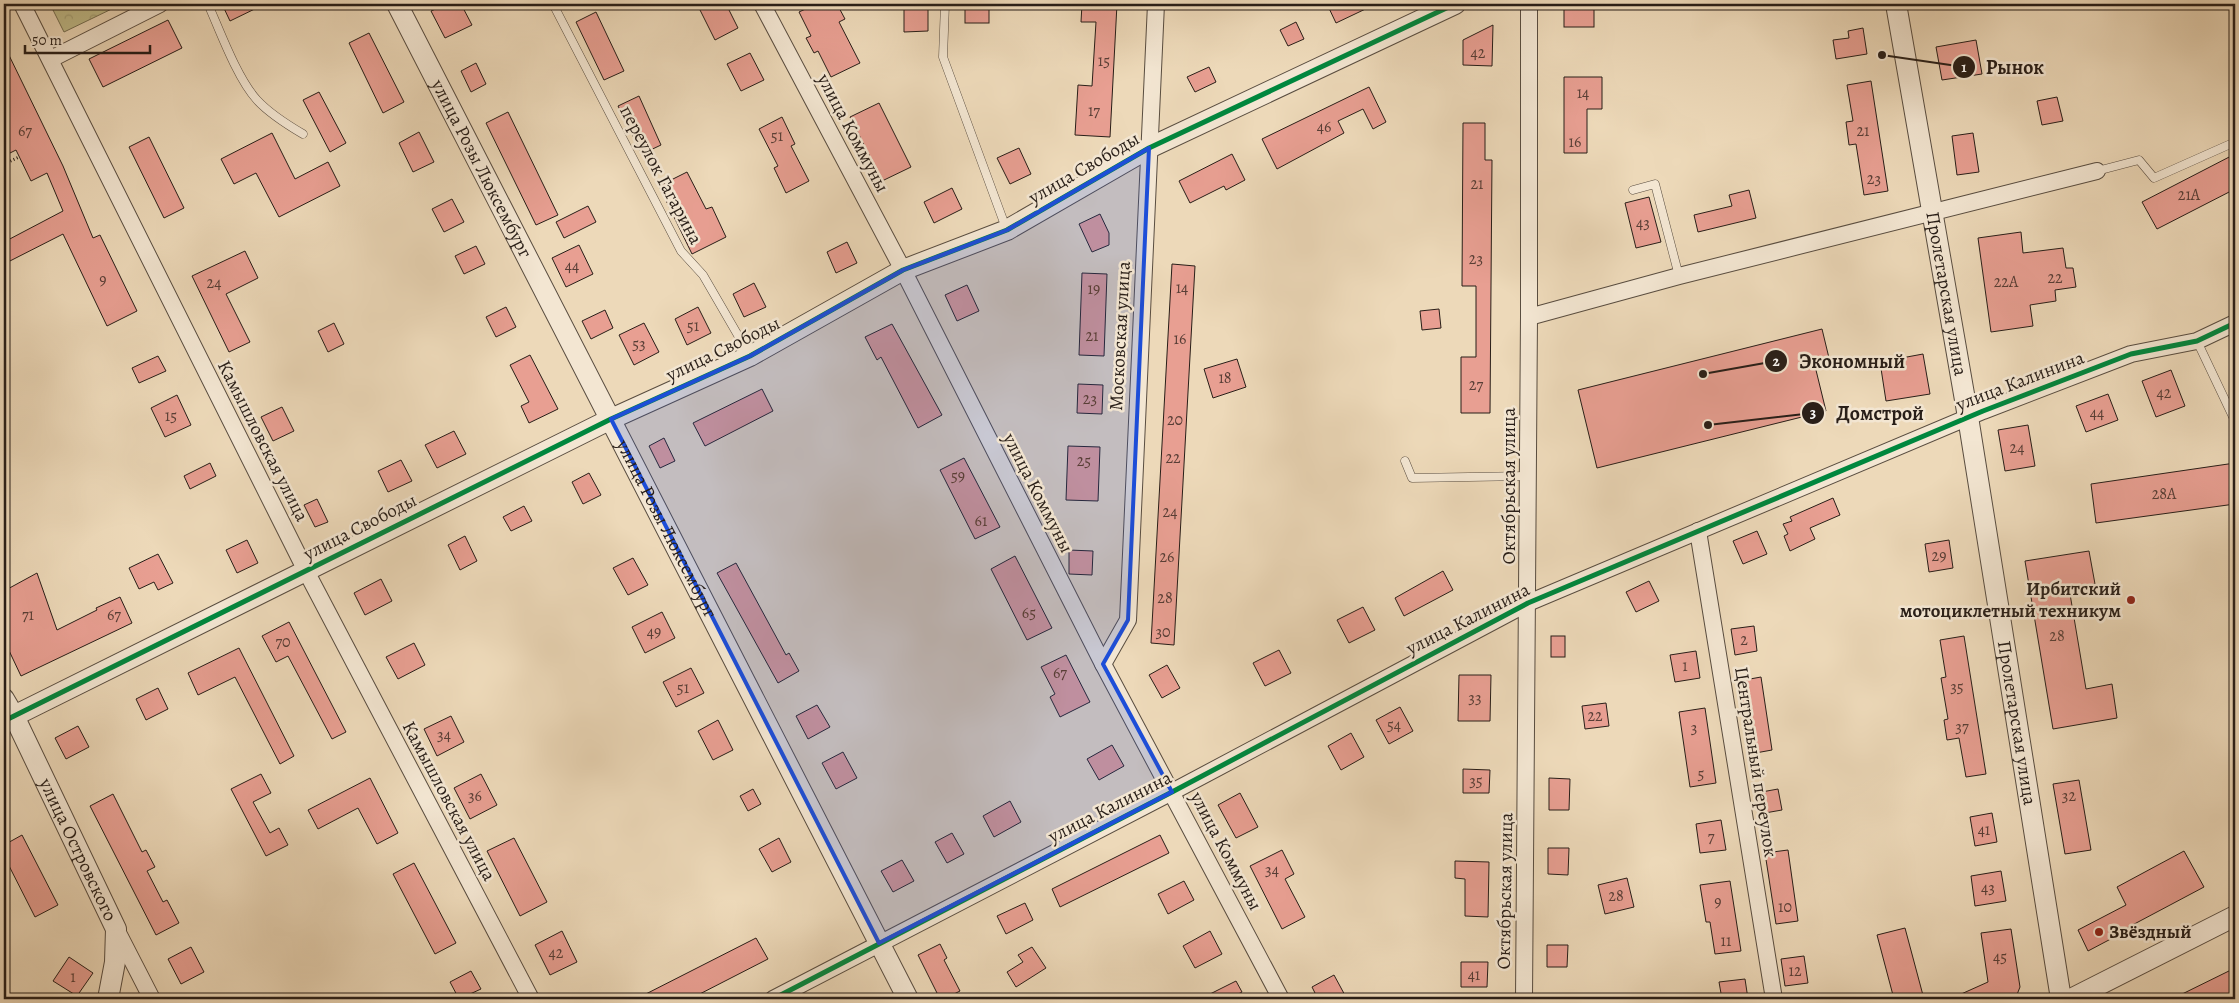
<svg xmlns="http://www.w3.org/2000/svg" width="2239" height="1003" viewBox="0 0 2239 1003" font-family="Alegreya,serif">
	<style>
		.forest { fill: url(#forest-crowns); stroke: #746d51 }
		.building { fill: #e89f92; stroke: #281e18 }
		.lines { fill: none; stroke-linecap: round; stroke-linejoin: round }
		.service-casing { stroke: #594d40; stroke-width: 9 }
		.minor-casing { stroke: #594d40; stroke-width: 18 }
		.tertiary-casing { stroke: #594d40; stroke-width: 22 }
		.path { stroke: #281e18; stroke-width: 3; stroke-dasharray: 1 2.5; stroke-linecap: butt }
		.service { stroke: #f3e6d2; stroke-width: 8 }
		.minor { stroke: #f3e6d2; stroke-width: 16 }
		.tertiary { stroke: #f3e6d2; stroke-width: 20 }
		.cycleway-casing { stroke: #f3e6d2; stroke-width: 8 }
		.cycleway { stroke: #00873e; stroke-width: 5 }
		.marked { fill: #1d4ed8; fill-opacity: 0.2; stroke: #1d4ed8; stroke-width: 4; stroke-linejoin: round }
		.poi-dot { fill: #8f2418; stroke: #f3e6d2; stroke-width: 2 }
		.labels { text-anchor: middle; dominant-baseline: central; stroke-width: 5; stroke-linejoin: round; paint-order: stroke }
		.number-label { font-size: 16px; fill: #583e36 }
		.street-label { font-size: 19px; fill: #281e18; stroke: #f3e6d2 }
		.poi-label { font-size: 19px; font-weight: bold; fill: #281e18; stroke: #f3e6d2; text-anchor: end }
		.leader { fill: none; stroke: #281e18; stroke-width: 2 }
		.callout-dot { fill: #281e18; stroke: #f3e6d2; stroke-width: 2 }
		.mark-label { font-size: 15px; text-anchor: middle; font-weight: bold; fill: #fff }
		.callout-label { font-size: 20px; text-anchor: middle; font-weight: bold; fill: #281e18; stroke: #f3e6d2; stroke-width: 5; stroke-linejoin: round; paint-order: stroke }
	</style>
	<defs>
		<pattern id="forest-crowns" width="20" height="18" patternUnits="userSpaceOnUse" patternTransform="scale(1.25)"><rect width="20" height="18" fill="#c0bc8a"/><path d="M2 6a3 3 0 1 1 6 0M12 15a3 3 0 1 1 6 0" fill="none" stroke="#a5a176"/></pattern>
	</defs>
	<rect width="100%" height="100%" fill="#edd9b9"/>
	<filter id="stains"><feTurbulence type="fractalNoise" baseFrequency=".004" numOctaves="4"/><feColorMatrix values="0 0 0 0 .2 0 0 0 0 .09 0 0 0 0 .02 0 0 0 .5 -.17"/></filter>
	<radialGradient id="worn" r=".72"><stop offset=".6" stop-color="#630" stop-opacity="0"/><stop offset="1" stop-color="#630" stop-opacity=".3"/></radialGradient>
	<polygon class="forest" points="50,4 122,4 64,32"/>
	<g class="building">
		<polygon points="222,4 265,4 230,21"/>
		<polygon points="447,4 461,4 472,25 445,38 431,11"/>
		<polygon points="697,4 726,4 738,28 715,40"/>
		<polygon points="816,4 837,4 845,19 839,22 860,63 831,77 818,51 814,53 806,38 811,36 799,12"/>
		<polygon points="904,4 928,4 928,31 904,32"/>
		<rect x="965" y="4" width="24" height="19"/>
		<polygon points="1082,4 1117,4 1110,137 1075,135 1078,85 1092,86 1096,22 1081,22"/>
		<polygon points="1327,4 1376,4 1336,23"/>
		<rect x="1564" y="4" width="30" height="23"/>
		<polygon points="596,12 624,71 604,80 576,22"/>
		<polygon points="168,20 182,48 103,87 89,59"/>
		<polygon points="1296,22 1304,39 1288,46 1280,30"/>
		<polygon points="1493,25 1492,66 1463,65 1463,40"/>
		<polygon points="1863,28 1867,54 1836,59 1833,40 1849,38 1848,31"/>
		<polygon points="369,33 404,102 383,113 349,43"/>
		<polygon points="1976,40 1982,74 1942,80 1936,47"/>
		<polygon points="4,45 63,166 93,238 100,235 137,311 107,326 63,234 4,264 4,242 63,211 47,173 31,181 16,150 4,156"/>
		<polygon points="750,53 764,80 741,91 727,64"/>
		<polygon points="476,63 486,84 471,92 461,71"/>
		<polygon points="1209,67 1216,82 1195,92 1187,77"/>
		<polygon points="1564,77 1602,77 1602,109 1587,109 1587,153 1564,153"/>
		<polygon points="1871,81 1888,191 1864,195 1856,144 1849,145 1846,122 1853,121 1847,85"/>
		<polygon points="1369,87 1386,122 1373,129 1363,109 1338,121 1344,133 1277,169 1262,139"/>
		<polygon points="319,92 346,143 330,152 303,100"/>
		<polygon points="639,96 661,145 642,154 618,106"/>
		<polygon points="2057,97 2063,121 2042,125 2037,101"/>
		<polygon points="879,103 911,167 882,181 850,117"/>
		<polygon points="508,112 558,215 536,225 486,123"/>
		<polygon points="782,117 795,144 791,146 809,181 786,193 774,168 778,166 759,129"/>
		<polygon points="1463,123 1485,123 1485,160 1492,160 1490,413 1461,413 1461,357 1476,357 1476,286 1462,286"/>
		<polygon points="419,132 434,162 413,172 399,143"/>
		<polygon points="272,133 295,179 328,162 340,186 279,217 256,173 234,184 221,159"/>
		<polygon points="1973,133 1979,172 1957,175 1952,136"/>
		<polygon points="149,137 184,208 164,218 129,147"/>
		<polygon points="1019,148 1031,174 1010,184 997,158"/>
		<polygon points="1232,154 1245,180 1226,190 1224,186 1190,203 1179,181"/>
		<polygon points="2235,154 2235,189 2157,229 2142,202"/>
		<polygon points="687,172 706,209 712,207 726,237 692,254 659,186"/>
		<polygon points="952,188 962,209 934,223 924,202"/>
		<polygon points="1749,190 1756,218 1698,232 1694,215 1732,206 1729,195"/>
		<polygon points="1649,197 1661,242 1636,248 1625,203"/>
		<polygon points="452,199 464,222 444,232 432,209"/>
		<polygon points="588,206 596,222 564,238 556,222"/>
		<polygon points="1100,214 1109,233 1109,245 1092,252 1079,224"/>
		<polygon points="2021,232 2023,253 2063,248 2066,268 2073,268 2076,287 2055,290 2056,301 2030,305 2033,326 1991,332 1978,238"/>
		<polygon points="847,242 857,263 836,273 827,252"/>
		<polygon points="579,245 593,274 566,287 552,258"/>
		<polygon points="476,246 485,264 464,274 455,256"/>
		<polygon points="245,251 258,278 226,294 250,342 229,352 192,276"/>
		<polygon points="1172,264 1195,266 1174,645 1151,643"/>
		<polygon points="1082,273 1107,274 1104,356 1079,355"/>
		<polygon points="754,283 766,307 744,317 733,294"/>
		<polygon points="967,285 979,311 957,321 945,295"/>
		<polygon points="506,307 516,327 496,337 486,317"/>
		<polygon points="698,307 711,333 687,345 675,319"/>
		<polygon points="1439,309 1441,328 1422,330 1420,311"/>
		<polygon points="605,310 613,328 591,339 582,321"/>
		<polygon points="334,323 344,344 328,352 318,331"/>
		<polygon points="644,323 659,352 634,365 619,335"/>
		<polygon points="892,324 942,415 918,428 881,357 877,360 865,337"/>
		<polygon points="1822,329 1829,358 1814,362 1826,411 1597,468 1578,390"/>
		<polygon points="1923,354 1930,394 1886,401 1880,362"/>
		<polygon points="530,355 558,409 529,423 521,406 529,402 510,365"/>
		<polygon points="158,356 166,371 139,383 132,368"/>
		<polygon points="1237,359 1246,387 1213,398 1204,369"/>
		<polygon points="2171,370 2185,406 2156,417 2142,381"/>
		<polygon points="1078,384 1103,385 1102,414 1077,413"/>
		<polygon points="762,389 773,411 705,446 693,423"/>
		<polygon points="2108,394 2118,420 2086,432 2076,406"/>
		<polygon points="177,395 191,425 165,437 151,408"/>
		<polygon points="282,407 294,431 273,441 261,417"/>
		<polygon points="2028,425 2035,466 2005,471 1998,430"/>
		<polygon points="454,431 466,454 437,468 425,445"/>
		<polygon points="664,438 675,461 660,468 649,446"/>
		<polygon points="1068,446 1100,447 1098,501 1066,500"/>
		<polygon points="964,458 1000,527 975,539 940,470"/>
		<polygon points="401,460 412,481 388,492 378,471"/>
		<polygon points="210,463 216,476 190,489 184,476"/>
		<polygon points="2235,463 2235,504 2096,523 2091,484"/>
		<polygon points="589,473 601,495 583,504 572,482"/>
		<polygon points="1833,498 1840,515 1810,528 1815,539 1790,551 1784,536 1788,534 1783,524 1792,521 1790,517"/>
		<polygon points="317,499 328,522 315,527 304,505"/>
		<polygon points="524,506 532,521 511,531 503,517"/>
		<polygon points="1757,531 1767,554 1743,564 1733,541"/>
		<polygon points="465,536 477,561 460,570 448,545"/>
		<polygon points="247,540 258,563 237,573 226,550"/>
		<polygon points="1949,540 1953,568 1929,572 1925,544"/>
		<polygon points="1069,550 1093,551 1092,575 1069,574"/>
		<polygon points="2089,551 2095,584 2069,588 2086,689 2112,684 2117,718 2053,729 2025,561"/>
		<polygon points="158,554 173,583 158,590 154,582 139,589 129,568"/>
		<polygon points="1015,556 1052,628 1027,640 991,569"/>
		<polygon points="633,558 648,585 628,595 613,568"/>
		<polygon points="736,563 786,655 789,653 799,671 778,683 717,573"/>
		<polygon points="1443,571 1453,590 1404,616 1395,598"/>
		<polygon points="37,573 57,630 97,610 96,608 120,597 132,623 21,676 4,640 4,591"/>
		<polygon points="381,579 392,601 365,615 354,593"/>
		<polygon points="1649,581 1659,601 1636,612 1626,592"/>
		<polygon points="1363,607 1375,630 1349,643 1337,620"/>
		<polygon points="662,612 675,638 645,653 632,627"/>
		<polygon points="289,622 346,732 332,739 288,656 276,662 262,636"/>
		<polygon points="1754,626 1757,651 1735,655 1731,629"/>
		<rect x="1551" y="636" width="14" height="21"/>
		<polygon points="1964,636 1986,774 1966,777 1959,738 1947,740 1944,720 1948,719 1941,678 1946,677 1940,640"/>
		<polygon points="414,643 425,665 398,679 386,657"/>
		<polygon points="239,648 294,756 280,764 235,677 198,695 188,673"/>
		<polygon points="1279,650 1291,673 1265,686 1253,663"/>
		<polygon points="1696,651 1700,678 1675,682 1670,655"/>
		<polygon points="1066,655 1090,702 1060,717 1050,697 1055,694 1041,667"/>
		<polygon points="1167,665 1180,688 1162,698 1149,675"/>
		<polygon points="691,668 704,693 676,707 663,682"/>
		<polygon points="1459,675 1491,675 1490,721 1458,721"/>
		<polygon points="1761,677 1772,750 1750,754 1739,681"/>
		<polygon points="158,688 168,709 146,720 136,699"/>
		<polygon points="1606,703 1609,726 1585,729 1582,706"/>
		<polygon points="817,705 830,727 808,739 796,716"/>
		<polygon points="1400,707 1413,731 1389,744 1376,720"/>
		<polygon points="1705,708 1716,783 1690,787 1679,712"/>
		<polygon points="451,716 464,742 437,756 424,729"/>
		<polygon points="718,720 733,750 713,760 698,731"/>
		<polygon points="78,726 89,747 66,759 55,738"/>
		<polygon points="1351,733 1364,757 1341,770 1328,746"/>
		<polygon points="1112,745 1124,766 1099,780 1087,759"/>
		<polygon points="843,752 857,778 836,789 822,763"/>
		<polygon points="1463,769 1490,770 1489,793 1463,793"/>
		<polygon points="261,774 271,793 253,802 270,833 279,828 288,845 266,856 231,789"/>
		<polygon points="481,774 497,805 470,819 454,788"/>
		<polygon points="370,778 398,833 377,844 358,808 318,829 308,810"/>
		<polygon points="1549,778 1570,779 1569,810 1549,810"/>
		<polygon points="2079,780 2091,850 2065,854 2053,784"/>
		<polygon points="753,789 761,804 748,811 740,796"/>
		<polygon points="1778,789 1782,810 1759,814 1756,793"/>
		<polygon points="1240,793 1258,827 1236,838 1218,805"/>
		<polygon points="113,794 142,852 146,850 155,867 147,871 163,902 167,900 179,923 156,935 90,806"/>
		<polygon points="1010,801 1021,822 994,837 983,816"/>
		<polygon points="1992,813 1997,842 1975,846 1970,817"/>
		<polygon points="1721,820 1726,850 1700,853 1696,824"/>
		<polygon points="952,833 964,854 947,863 935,842"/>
		<polygon points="22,835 58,905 35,917 4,856 4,845"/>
		<polygon points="1160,835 1169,853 1060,907 1052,889"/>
		<polygon points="514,838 547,902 520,916 487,851"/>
		<polygon points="779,838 791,862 772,872 759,849"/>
		<polygon points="1548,848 1569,848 1568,875 1548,874"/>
		<polygon points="1282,850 1294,874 1285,879 1305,917 1282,929 1250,866"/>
		<polygon points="1788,850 1798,921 1776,924 1765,853"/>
		<polygon points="2184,851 2204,887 2123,930 2124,932 2088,951 2078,930 2126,905 2117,887"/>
		<polygon points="902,860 914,881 893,892 881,871"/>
		<polygon points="1455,861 1489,862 1488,917 1465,916 1465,879 1455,878"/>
		<polygon points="414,863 456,943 435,954 393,874"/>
		<polygon points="2001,871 2006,901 1975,906 1971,876"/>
		<polygon points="1627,878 1634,907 1605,914 1598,885"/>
		<polygon points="1184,881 1194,900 1168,914 1158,894"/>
		<polygon points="1730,881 1741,951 1715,954 1710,922 1706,922 1700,885"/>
		<polygon points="1025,903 1033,920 1006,934 997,916"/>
		<polygon points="1905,928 1924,999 1894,999 1877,935"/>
		<polygon points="2011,929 2020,987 2016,997 2012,999 1950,999 1988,982 1981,933"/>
		<polygon points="562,931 577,962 550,975 535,945"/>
		<polygon points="1210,931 1222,954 1195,968 1183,946"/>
		<polygon points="756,938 768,959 690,999 636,999"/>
		<polygon points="940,944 947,958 944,960 960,991 944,999 940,999 918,955"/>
		<polygon points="1547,945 1568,945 1567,967 1547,967"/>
		<polygon points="191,947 204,972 181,984 168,959"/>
		<polygon points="1032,947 1046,968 1016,987 1007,972 1023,962 1018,955"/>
		<polygon points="1804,956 1808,983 1785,986 1781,959"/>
		<polygon points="69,957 93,973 77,996 53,981"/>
		<polygon points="1461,962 1488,962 1487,987 1461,987"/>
		<polygon points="2235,968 2235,999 2172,999"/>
		<polygon points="471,971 481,989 459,999 450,982"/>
		<polygon points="1334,975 1347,999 1318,999 1312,987"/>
		<polygon points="1745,979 1748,999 1722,999 1719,982"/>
		<polygon points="1236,981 1242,992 1229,999 1200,999"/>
	</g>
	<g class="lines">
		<g class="service-casing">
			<g id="service">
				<path d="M208,4C220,31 237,78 257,100C270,114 286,124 303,134"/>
				<polyline points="553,4 681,251 703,275 750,356"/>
				<polyline points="945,4 943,57 1006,228"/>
				<polyline points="2097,171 2139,160 2154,178 2235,142"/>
				<polyline points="1633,190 1655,184 1679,276"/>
				<polyline points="2197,341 2235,421"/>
				<polyline points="1405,461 1412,478 1528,476"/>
			</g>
		</g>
		<g class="minor-casing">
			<g id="minor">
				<polyline points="22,4 306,571 531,999"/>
				<polyline points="762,4 903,270 1103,664 1281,999"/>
				<polyline points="51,59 160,4"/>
				<polyline points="1529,317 1679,276 2097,171"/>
				<polyline points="1698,531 1774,999"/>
				<polyline points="1103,664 1128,620 1156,4"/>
				<polyline points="116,929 152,999"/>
				<polyline points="773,999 1172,792 1528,603 1983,411 2131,354 2197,341 2235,323"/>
				<polyline points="1524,999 1529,317 1529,4"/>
			</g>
		</g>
		<g class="tertiary-casing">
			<g id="tertiary">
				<path id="s1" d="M397,4L908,999"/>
				<path id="s2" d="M1896,4L1968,417L2061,999"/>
				<path id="s3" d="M4,699L14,716L116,929L115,962L108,999"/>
				<polyline points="14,716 611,419 750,356 903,270 1007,230 1149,148 1455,4"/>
				<polyline points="2071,999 2235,916"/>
			</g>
		</g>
		<polyline class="path" points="4,164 19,157"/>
		<use href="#service" class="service"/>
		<use href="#minor" class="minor"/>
		<use href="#tertiary" class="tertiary"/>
		<g class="cycleway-casing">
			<g id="cycleway">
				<polyline points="4,721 611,419 750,356 903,270 1007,230 1149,148 1455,4"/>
				<polyline points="773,999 1172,792 1528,603 1983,411 2131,354 2197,341 2235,323"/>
			</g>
		</g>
		<use href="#cycleway" class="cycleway"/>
	</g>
	<path class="marked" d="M1149,148L1128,620L1103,664L1172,792L879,943L611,419L750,356L903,270L1007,230Z"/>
	<g class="poi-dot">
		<circle cx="2131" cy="600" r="5"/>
		<circle cx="2099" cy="932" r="5"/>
	</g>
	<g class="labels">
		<g class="number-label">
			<text x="1478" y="53">42</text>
			<text x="1104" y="61">15</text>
			<text x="1583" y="93">14</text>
			<text x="1094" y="111">17</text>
			<text x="1324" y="127">46</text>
			<text x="25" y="131">67</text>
			<text x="1863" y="131">21</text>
			<text x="777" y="136">51</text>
			<text x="1575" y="142">16</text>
			<text x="1874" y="179">23</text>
			<text x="1477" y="184">21</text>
			<text x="2189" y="195">21А</text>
			<text x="1643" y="223">43</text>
			<text x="1476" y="259">23</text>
			<text x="572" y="266">44</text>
			<text x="2055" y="278">22</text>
			<text x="103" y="280">9</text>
			<text x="2006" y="282">22А</text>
			<text x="214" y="283">24</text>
			<text x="1182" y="288">14</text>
			<text x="1094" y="289">19</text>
			<text x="693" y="326">51</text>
			<text x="1092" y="336">21</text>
			<text x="1180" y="339">16</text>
			<text x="639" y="344">53</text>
			<text x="1225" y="378">18</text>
			<text x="1476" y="385">27</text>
			<text x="2164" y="393">42</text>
			<text x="1090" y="399">23</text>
			<text x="2097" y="413">44</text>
			<text x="171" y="416">15</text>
			<text x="1175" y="420">20</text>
			<text x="2017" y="448">24</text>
			<text x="1173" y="458">22</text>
			<text x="1084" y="461">25</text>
			<text x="958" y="476">59</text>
			<text x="2164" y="494">28А</text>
			<text x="1170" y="512">24</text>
			<text x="981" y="521">61</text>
			<text x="1939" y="556">29</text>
			<text x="1167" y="557">26</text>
			<text x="1165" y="598">28</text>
			<text x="1029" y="613">65</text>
			<text x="28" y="615">71</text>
			<text x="114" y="615">67</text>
			<text x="654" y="632">49</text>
			<text x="1163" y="632">30</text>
			<text x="2057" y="636">28</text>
			<text x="1744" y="640">2</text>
			<text x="283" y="642">70</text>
			<text x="1685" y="666">1</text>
			<text x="1060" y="673">67</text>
			<text x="1957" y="687">35</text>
			<text x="683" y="688">51</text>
			<text x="1475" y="698">33</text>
			<text x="1595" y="716">22</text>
			<text x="1394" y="725">54</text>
			<text x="1962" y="727">37</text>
			<text x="1694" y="728">3</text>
			<text x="444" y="735">34</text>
			<text x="1701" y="774">5</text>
			<text x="1476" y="781">35</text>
			<text x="475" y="796">36</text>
			<text x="2069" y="796">32</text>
			<text x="1984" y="830">41</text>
			<text x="1711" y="837">7</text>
			<text x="1272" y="870">34</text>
			<text x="1988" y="888">43</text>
			<text x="1616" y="896">28</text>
			<text x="1718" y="902">9</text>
			<text x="1785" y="907">10</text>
			<text x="1726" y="941">11</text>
			<text x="556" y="953">42</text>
			<text x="2000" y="957">45</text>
			<text x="1795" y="971">12</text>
			<text x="1474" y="975">41</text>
			<text x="73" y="977">1</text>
		</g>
		<g class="street-label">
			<text transform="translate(853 133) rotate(62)">улица Коммуны</text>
			<text stroke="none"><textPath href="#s1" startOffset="185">улица Розы Люксембург</textPath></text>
			<text transform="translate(1084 168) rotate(-30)">улица Свободы</text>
			<text transform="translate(661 175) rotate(62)">переулок Гагарина</text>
			<text stroke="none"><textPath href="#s2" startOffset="294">Пролетарская улица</textPath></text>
			<text transform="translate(1120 336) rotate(-87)">Московская улица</text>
			<text transform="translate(723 349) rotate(-26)">улица Свободы</text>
			<text transform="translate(2020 381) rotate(-21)">улица Калинина</text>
			<text transform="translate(263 441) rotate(63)">Камышловская улица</text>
			<text transform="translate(1509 486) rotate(-90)">Октябрьская улица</text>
			<text transform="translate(1038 493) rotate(63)">улица Коммуны</text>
			<text transform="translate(360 527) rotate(-27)">улица Свободы</text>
			<text stroke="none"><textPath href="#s1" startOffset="590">улица Розы Люксембург</textPath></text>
			<text transform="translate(1468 619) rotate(-27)">улица Калинина</text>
			<text stroke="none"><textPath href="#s2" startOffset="729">Пролетарская улица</textPath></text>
			<text transform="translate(1756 762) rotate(81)">Центральный переулок</text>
			<text transform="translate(449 801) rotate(62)">Камышловская улица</text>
			<text transform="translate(1110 807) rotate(-27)">улица Калинина</text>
			<text stroke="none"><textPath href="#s3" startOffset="168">улица Островского</textPath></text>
			<text transform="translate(1226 851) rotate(62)">улица Коммуны</text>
			<text transform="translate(1505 891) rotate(-89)">Октябрьская улица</text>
		</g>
		<g class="poi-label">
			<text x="2121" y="589">Ирбитский<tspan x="2121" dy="22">мотоциклетный техникум</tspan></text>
			<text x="2109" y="932" text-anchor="start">Звёздный</text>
		</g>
	</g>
	<path class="leader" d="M1882 55L1964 67M1703 374L1776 361M1708 425L1813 413"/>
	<g class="callout-dot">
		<circle cx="1882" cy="55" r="5"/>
		<circle cx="1703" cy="374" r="5"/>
		<circle cx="1708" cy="425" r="5"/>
		<circle cx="1964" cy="67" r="12"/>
		<circle cx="1776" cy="361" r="12"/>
		<circle cx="1813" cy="413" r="12"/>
	</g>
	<g class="mark-label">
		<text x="1964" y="72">1</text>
		<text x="1776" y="366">2</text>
		<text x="1813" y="418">3</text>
	</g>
	<g class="callout-label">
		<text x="2015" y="74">Рынок</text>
		<text x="1852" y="368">Экономный</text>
		<text x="1880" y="420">Домстрой</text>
	</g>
	<rect width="2239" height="1003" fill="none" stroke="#edd9b9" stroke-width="20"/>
	<rect x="5" y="5" width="2229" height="993" fill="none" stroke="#281e18" stroke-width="2.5"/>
	<rect x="10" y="10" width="2219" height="983" fill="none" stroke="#281e18"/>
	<path d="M25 45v8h125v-8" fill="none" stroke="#281e18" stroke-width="2.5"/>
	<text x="32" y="45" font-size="15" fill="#281e18" stroke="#f3e6d2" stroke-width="4" paint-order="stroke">50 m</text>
	<rect width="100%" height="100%" filter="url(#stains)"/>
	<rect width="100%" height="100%" fill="url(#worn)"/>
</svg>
